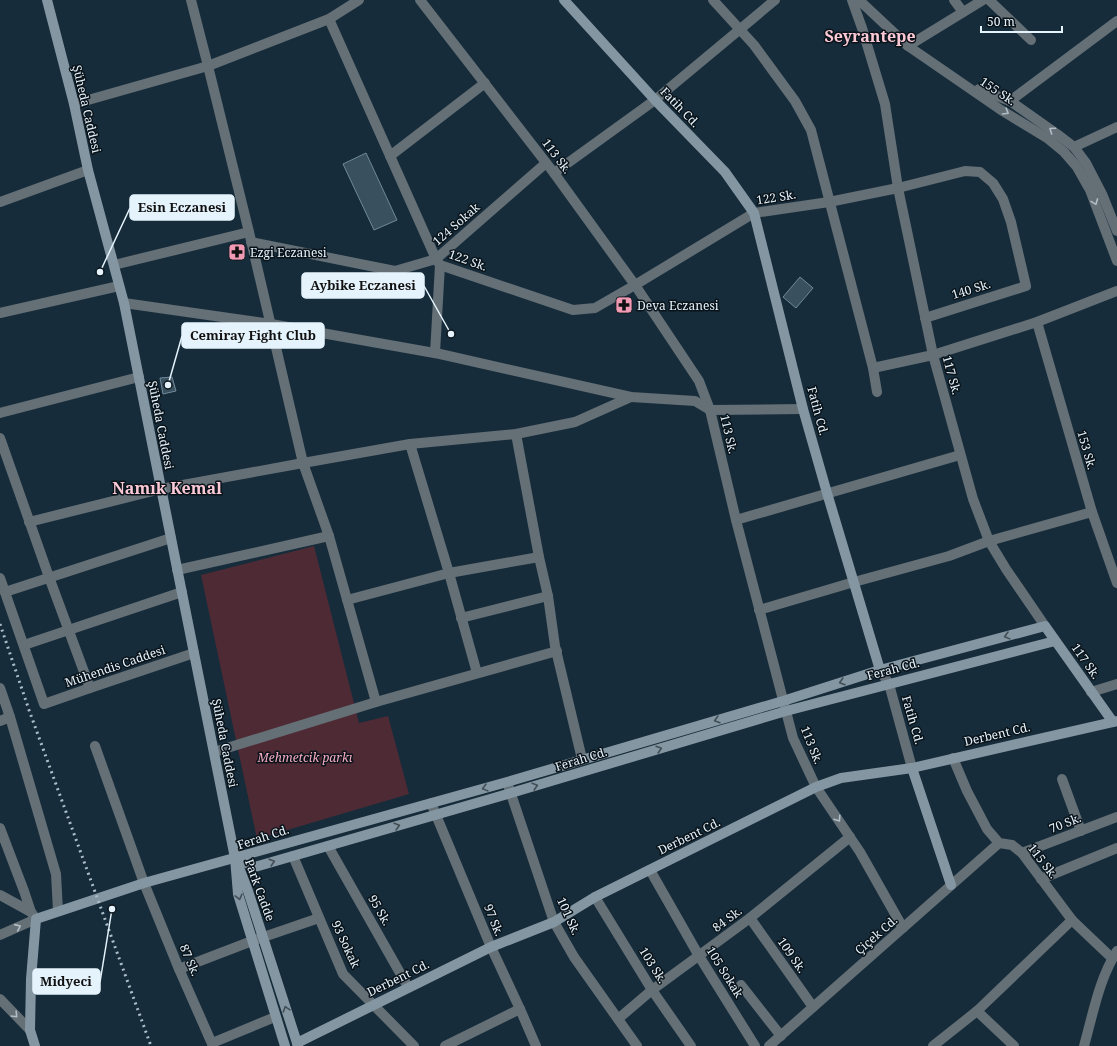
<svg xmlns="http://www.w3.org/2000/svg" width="1117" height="1046" viewBox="0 0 1117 1046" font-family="'Noto Serif',serif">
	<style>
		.green { fill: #4e2a35 }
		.building { fill: #39515f; stroke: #70899a }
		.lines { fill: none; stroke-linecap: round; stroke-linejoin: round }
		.street { stroke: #646f76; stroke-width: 10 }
		.secondary { stroke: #8496a1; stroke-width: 10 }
		.rail { stroke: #acbdc7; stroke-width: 3; stroke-dasharray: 2 4; stroke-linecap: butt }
		.oneway { stroke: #b1bec6 }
		.oneway2 { stroke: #414e56 }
		.labels { text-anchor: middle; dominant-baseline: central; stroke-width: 3; stroke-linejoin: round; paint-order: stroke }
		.street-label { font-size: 12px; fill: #e5f3fc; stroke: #0a1319 }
		.poi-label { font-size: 12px; fill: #e5f3fc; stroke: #0a1319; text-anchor: start }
		.park-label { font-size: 12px; font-style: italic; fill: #f7acc2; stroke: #0a1319 }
		.district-label { font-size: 16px; font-weight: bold; fill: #fccad7; stroke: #0a1319 }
		.leader { fill: none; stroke: #e5f3fc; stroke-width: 1.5 }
		.callout-dot { fill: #e5f3fc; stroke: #0a1319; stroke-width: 1.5 }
		.callout { fill: #e5f3fc; stroke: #e5f3fc; stroke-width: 1.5 }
		.callout-label { font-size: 13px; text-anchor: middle; font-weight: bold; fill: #111 }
	</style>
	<rect width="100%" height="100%" fill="#162c3a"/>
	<polygon class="green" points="314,546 359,723 388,716 409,794 257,839 201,575"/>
	<g class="building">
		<polygon points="366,153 397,220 374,230 343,164"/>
		<polygon points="800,277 813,288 796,308 783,297"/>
		<polygon points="172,377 176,391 163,394 160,378"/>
	</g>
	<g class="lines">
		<g class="street">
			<polyline points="191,0 208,66 249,232 303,463 329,536 376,702"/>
			<polyline points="420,0 554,173 635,285 699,381 710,410 736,520 793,738 816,787 860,852 903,928"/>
			<polyline points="713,0 754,45 795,101 811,130 873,368 877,392"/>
			<polyline points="852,0 862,28 885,104 898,188 933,355 973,499 989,541 1006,569 1045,626"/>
			<polyline points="859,0 908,46 1001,110 1047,138 1064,152 1077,167 1090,190 1117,261"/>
			<polyline points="954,0 963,12"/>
			<polyline points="989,0 1031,40"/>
			<polyline points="329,19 436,259 440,265 573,310 595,308 635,285 754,213 829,202 898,188 965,171 980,172 993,183 1003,199 1011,222 1026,286 925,318"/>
			<polyline points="908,46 983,0"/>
			<polyline points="979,89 1010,101 1057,134 1074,147 1086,163 1102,194 1117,231"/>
			<polyline points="1010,101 1117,21"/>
			<polyline points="74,104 208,66 329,19 359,0"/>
			<polyline points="1074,147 1117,127"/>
			<polyline points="390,156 485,83"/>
			<polyline points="554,173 655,100 775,0"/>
			<polyline points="0,202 88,170"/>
			<polyline points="251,242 395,271 436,259 546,163"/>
			<polyline points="114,265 249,232"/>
			<polyline points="124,303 271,324 440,354 631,397 695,401 710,410 803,409"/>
			<polyline points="0,313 119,286"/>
			<polyline points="1037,322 1092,512 1117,583"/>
			<polyline points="435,353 440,265"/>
			<polyline points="873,368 933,355 1037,322 1117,291"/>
			<polyline points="0,413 139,377"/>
			<polyline points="516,434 539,557 548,596 555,646 582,759"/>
			<polyline points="0,438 49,577 90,688"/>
			<polyline points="410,444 449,573 477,673"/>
			<polyline points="736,520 960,455"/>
			<polyline points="29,522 161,489 303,463 410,444 516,434 575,422 631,397"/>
			<polyline points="177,570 329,536"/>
			<polyline points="0,578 44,704 90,688 194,653"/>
			<polyline points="5,592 171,538"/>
			<polyline points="347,600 449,573 539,557"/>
			<polyline points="759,610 854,582 949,556 989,541 1092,512"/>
			<polyline points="461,618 548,596"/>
			<polyline points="24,645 182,592"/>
			<polyline points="880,670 889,684 912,768"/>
			<polyline points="0,688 10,717 56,874 58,911"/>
			<polyline points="1091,692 1117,684"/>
			<polyline points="0,721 10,717"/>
			<polyline points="95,746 144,883 179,969 213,1046"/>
			<polyline points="214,752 376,702 557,651"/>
			<polyline points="953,758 967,791 987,829 999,843 1012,845 1022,853 1072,920 1112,958"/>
			<polyline points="1062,779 1081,831"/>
			<polyline points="508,785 554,922 574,957 637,1046"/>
			<polyline points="431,803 491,947 520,1009 536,1046"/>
			<polyline points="0,828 24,891 31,912 36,919 0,935"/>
			<polyline points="328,846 408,987"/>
			<polyline points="1022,853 1117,817"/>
			<polyline points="293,856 343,974 414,1046"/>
			<polyline points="650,870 699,956 755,1046"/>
			<polyline points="1041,879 1117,848"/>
			<polyline points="0,895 31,912"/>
			<polyline points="595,897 652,990 691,1046"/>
			<polyline points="750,918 813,1007"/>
			<polyline points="179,969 252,941 319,918"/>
			<polyline points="741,985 781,1036"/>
			<polyline points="0,999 30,1030"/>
			<polyline points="977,1011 1014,1046"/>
			<polyline points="618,1019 652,990 750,918 850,837"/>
			<polyline points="212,1043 275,1017"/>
			<polyline points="445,1046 520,1009"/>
			<polyline points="769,1046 999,843"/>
			<polyline points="933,1046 977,1011 1072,920"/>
			<path d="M1084,1046C1093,1014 1099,979 1117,951"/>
		</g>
		<g class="secondary">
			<polyline points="47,0 74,104 88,170 124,303 235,858 238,894 285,1046"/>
			<polyline points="564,0 655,100 725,172 754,213 803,409 827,493 880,670"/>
			<polyline points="912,768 951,885"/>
			<polyline points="235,858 255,867 511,793 786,711 1055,641"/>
			<polyline points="240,870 248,891 298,1046"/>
			<polyline points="297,1043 491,947 554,922 595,897 816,787 841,778 912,768 1117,721"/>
			<polyline points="35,1046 30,1030 31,979 36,919 144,883 507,782 783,701 880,670 1045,626 1113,722"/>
		</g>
		<polyline class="rail" points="0,624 29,710 151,1046"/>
	</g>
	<defs><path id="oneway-chevron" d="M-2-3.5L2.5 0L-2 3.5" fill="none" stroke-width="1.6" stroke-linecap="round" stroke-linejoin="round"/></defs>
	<g class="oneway">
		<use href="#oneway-chevron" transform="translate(1006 112) rotate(31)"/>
		<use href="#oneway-chevron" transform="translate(1052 130) rotate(-145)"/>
		<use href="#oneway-chevron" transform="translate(1095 202) rotate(69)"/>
		<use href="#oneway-chevron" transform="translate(838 819) rotate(56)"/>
		<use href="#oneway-chevron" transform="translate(18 927) rotate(-24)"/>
		<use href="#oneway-chevron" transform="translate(15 1015) rotate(46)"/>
	</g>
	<g class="oneway2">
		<use href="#oneway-chevron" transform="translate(1007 636) rotate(165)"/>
		<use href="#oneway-chevron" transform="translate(842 682) rotate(163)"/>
		<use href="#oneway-chevron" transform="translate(717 720) rotate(164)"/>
		<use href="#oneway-chevron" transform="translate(659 749) rotate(-17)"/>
		<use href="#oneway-chevron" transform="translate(535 786) rotate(-17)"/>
		<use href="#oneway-chevron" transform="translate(485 788) rotate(165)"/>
		<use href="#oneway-chevron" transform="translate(397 826) rotate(-16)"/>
		<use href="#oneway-chevron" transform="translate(272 862) rotate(-16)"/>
		<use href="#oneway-chevron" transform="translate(239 897) rotate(76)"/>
		<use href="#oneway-chevron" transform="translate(286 1009) rotate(-108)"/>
	</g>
	<defs>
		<g id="pharmacy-square" transform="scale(0.9)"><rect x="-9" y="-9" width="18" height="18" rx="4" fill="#f09ab4" stroke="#0a1319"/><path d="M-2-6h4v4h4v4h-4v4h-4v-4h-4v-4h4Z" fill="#111"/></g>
	</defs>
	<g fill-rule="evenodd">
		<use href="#pharmacy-square" x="237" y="252"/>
		<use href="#pharmacy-square" x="624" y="305"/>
	</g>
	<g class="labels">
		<g class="street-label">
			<text transform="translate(998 91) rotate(34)">155 Sk.</text>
			<text transform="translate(680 107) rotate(46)">Fatih Cd.</text>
			<text transform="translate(87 109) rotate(77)">Şüheda Caddesi</text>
			<text transform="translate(557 156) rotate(53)">113 Sk.</text>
			<text transform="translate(776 197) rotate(-9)">122 Sk.</text>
			<text transform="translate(456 224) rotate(-41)">124 Sokak</text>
			<text transform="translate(468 260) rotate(20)">122 Sk.</text>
			<text transform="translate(971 289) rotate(-17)">140 Sk.</text>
			<text transform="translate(952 375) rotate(75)">117 Sk.</text>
			<text transform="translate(818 411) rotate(75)">Fatih Cd.</text>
			<text transform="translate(161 425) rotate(79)">Şüheda Caddesi</text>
			<text transform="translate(729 434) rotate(77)">113 Sk.</text>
			<text transform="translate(1087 450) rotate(74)">153 Sk.</text>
			<text transform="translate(1086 661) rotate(55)">117 Sk.</text>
			<text transform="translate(115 666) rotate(-19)">Mühendis Caddesi</text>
			<text transform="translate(893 669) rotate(-15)">Ferah Cd.</text>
			<text transform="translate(913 720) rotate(74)">Fatih Cd.</text>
			<text transform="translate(997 734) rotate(-13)">Derbent Cd.</text>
			<text transform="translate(225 743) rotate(79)">Şüheda Caddesi</text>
			<text transform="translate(812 745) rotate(68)">113 Sk.</text>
			<text transform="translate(581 759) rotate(-17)">Ferah Cd.</text>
			<text transform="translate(1065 823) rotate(-21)">70 Sk.</text>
			<text transform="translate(689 836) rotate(-26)">Derbent Cd.</text>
			<text transform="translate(263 837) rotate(-18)">Ferah Cd.</text>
			<text transform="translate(1043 861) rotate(52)">115 Sk.</text>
			<text transform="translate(260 890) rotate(70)">Park Cadde</text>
			<text transform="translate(380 910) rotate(60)">95 Sk.</text>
			<text transform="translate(569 916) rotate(66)">101 Sk.</text>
			<text transform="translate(727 919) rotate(-37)">84 Sk.</text>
			<text transform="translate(494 920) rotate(68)">97 Sk.</text>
			<text transform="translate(876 935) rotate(-41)">Çiçek Cd.</text>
			<text transform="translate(346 944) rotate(65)">93 Sokak</text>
			<text transform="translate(792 955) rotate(55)">109 Sk.</text>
			<text transform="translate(190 960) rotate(67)">87 Sk.</text>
			<text transform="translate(653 965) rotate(58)">103 Sk.</text>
			<text transform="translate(725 972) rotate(58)">105 Sokak</text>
			<text transform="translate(398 978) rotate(-26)">Derbent Cd.</text>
		</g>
		<g class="poi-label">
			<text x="250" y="252">Ezgi Eczanesi</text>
			<text x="637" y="305">Deva Eczanesi</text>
		</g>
		<g class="park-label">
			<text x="305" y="757">Mehmetcik parkı</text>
		</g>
		<g class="district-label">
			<text x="870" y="36">Seyrantepe</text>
			<text x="167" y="488">Namık Kemal</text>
		</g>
	</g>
	<path class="leader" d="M100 272L130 208M451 334L424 286M168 385L182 336M112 909L100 982"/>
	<g class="callout-dot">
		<circle cx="100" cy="272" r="4"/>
		<circle cx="451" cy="334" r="4"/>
		<circle cx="168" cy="385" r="4"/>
		<circle cx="112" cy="909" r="4"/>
	</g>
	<g class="callout">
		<rect x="130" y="195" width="104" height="25" rx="4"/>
		<rect x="302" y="273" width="122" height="25" rx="4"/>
		<rect x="182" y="323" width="142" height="25" rx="4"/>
		<rect x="33" y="969" width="67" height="25" rx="4"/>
	</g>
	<g class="callout-label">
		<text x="182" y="212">Esin Eczanesi</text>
		<text x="363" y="290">Aybike Eczanesi</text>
		<text x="253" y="340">Cemiray Fight Club</text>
		<text x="66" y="986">Midyeci</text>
	</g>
	<path d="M981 26v6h81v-6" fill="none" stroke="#e5f3fc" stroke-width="2"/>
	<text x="987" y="26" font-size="12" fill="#e5f3fc" stroke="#0a1319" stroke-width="3" paint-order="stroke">50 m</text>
</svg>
